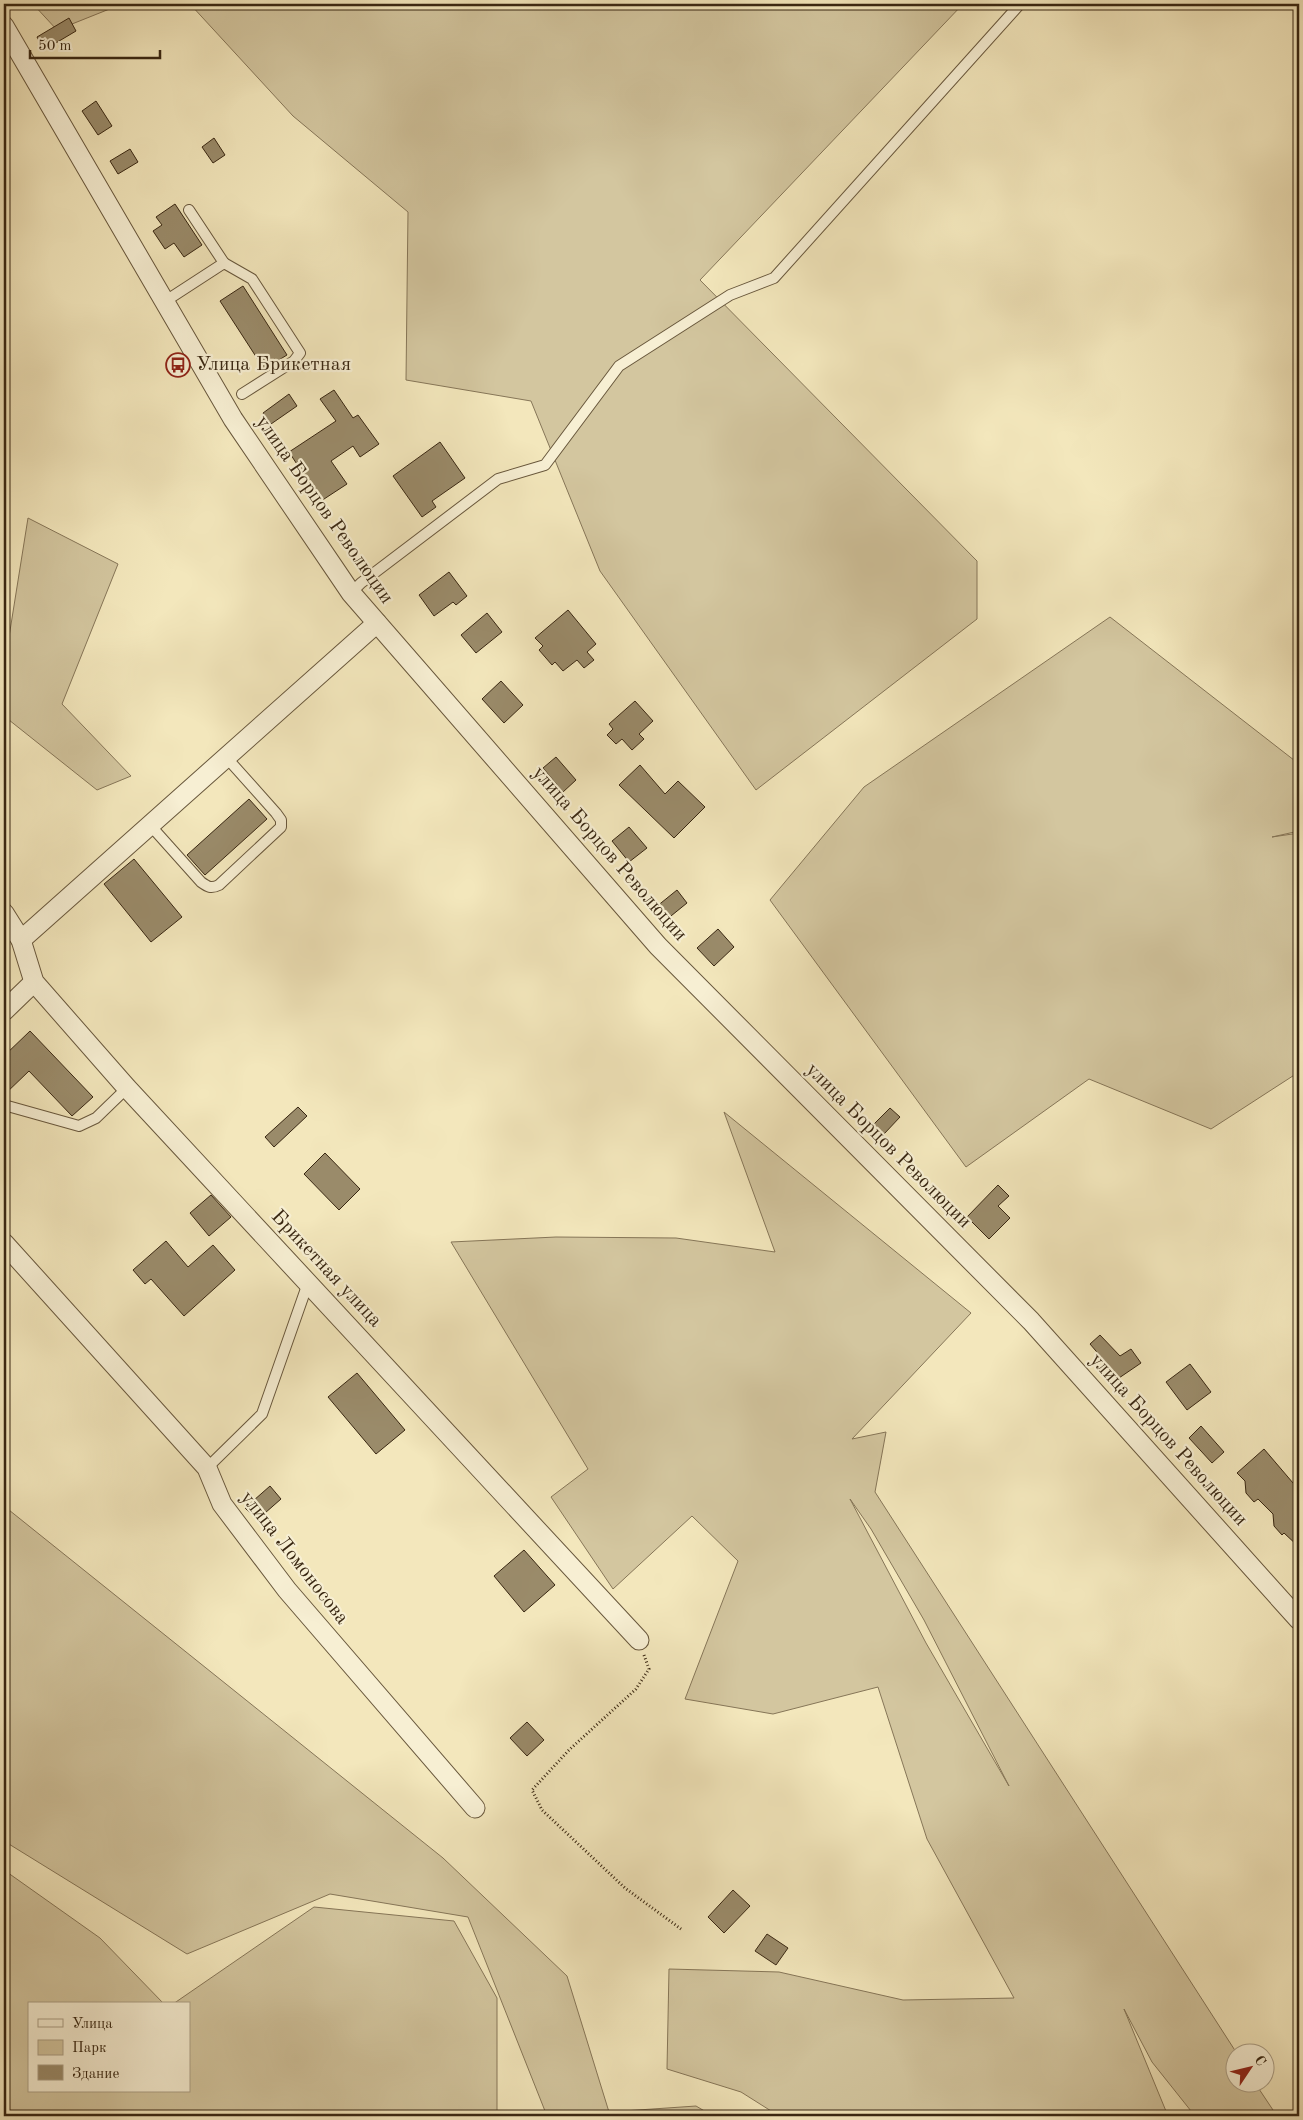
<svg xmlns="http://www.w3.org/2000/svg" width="1303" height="2120" viewBox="0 0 1303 2120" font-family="'Old Standard TT',serif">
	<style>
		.green { fill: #d3c69f; stroke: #867658; fill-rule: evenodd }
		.building { fill: #9a8b6a; stroke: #392712 }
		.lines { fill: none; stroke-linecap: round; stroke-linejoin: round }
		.service-casing { stroke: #68573c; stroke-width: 12 }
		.minor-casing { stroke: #68573c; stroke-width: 21 }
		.path { stroke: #392712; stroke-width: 3; stroke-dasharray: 1 2.5; stroke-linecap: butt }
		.service { stroke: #f7efd3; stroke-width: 10 }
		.minor { stroke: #f7efd3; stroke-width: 19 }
		.labels { text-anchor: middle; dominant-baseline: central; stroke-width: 4.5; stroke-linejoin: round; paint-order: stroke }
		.poi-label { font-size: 20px; fill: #392712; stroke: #f7efd3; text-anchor: start }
		.street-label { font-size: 20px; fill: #392712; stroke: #f7efd3 }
	</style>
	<rect width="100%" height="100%" fill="#f3e7bc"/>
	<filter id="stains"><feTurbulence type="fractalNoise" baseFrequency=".004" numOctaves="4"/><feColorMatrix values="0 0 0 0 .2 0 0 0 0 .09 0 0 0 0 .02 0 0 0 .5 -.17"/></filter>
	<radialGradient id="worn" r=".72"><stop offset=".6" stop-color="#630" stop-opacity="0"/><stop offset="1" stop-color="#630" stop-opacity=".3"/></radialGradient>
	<g class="green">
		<polygon points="33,4 122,4 57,30"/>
		<polygon points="190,4 963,4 700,280 977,561 977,619 756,790 600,571 531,401 406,380 408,212 293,116"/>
		<polygon points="28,518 118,564 62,704 131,776 97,790 4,716 4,637 9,637"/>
		<polygon points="1110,617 1299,764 1299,831 1272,837 1299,833 1299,1072 1211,1129 1089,1079 966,1167 770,900 864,787"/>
		<path d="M724,1112L971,1313L852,1439L886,1432L875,1492L1236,2052V2082L1255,2083L1277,2116H1195L1152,2062L1124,2009L1168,2116H779L741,2092L667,2069L669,1969L779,1972L903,2000L1014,1998L927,1839L878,1687L773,1714L685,1699L738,1561L692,1516L613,1589L551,1497L588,1469L451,1242L556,1237L676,1238L775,1252ZM850,1499L871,1529L924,1620L1009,1786L926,1643Z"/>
		<polygon points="4,1506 443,1858 567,1976 609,2112 696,2106 713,2116 547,2116 468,1917 330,1894 187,1954 4,1841"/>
		<polygon points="4,1870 100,1938 164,2004 29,2004 29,2091 189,2091 189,2004 173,2004 314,1907 454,1921 497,1998 497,2116 4,2116"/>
	</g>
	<g class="building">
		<polygon points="69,18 76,31 44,50 37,37"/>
		<polygon points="96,101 112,126 98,135 82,111"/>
		<polygon points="214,138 225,155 213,163 202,147"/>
		<polygon points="130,149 138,162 118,174 110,161"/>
		<polygon points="175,204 202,245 184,257 174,243 165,249 153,231 162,225 156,217"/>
		<polygon points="243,286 287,355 264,369 220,301"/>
		<polygon points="334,390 353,418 358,415 379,444 360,457 353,446 331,461 347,484 321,501 289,452 336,421 320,399"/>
		<polygon points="289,394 297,406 271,424 263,413"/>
		<polygon points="440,442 465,478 432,501 436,507 422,517 393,476"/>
		<polygon points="449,572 467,596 456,605 453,602 434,616 419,595"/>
		<polygon points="568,610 596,644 587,652 594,660 584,668 577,660 563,671 555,662 552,665 539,650 543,646 535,638"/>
		<polygon points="487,613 502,632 476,653 461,635"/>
		<polygon points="501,681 523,705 504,723 482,699"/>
		<polygon points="635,701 653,721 639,734 644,739 632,750 622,739 616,744 607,735 613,729 609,724"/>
		<polygon points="556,757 576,780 563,792 543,768"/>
		<polygon points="640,765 665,794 678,781 705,807 674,838 619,785"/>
		<polygon points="249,799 267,819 205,875 187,855"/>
		<polygon points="629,827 647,848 629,862 612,841"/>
		<polygon points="134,859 182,917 151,942 104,884"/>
		<polygon points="677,890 687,903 666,920 656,907"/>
		<polygon points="718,929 734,947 714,966 697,948"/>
		<polygon points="30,1031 93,1097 72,1116 29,1071 4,1095 4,1056"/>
		<polygon points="298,1107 307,1116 274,1147 265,1137"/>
		<polygon points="890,1108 900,1117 884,1134 873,1125"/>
		<polygon points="325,1153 360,1189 339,1210 304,1174"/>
		<polygon points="998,1185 1009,1196 998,1206 1010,1218 989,1239 967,1217"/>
		<polygon points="211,1195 231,1217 209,1236 190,1213"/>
		<polygon points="166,1241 188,1267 213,1245 235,1270 184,1316 151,1279 145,1284 133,1270"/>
		<polygon points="1100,1335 1120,1356 1131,1349 1141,1363 1119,1378 1090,1344"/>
		<polygon points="1190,1364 1211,1392 1187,1410 1166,1382"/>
		<polygon points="357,1373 405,1430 376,1454 328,1397"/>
		<polygon points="1201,1426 1224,1452 1212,1463 1189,1438"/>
		<polygon points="1264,1449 1299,1490 1299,1547 1284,1533 1282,1535 1274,1526 1273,1514 1258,1499 1254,1502 1246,1493 1245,1481 1237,1473"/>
		<polygon points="270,1486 281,1499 257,1520 245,1508"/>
		<polygon points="524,1550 555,1585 524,1612 494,1576"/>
		<polygon points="527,1722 544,1740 527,1756 510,1738"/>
		<polygon points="733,1890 750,1906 724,1933 708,1917"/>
		<polygon points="767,1934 788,1948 776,1965 755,1951"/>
	</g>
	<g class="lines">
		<g class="service-casing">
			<g id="service">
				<polyline points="189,210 224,263"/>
				<polyline points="164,302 224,263 252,279 300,353 294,361 242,394"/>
				<polyline points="351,593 361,583 498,479 545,465 619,366 730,295 774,278 1020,4"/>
				<path d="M150,825L201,882C208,887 211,889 219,885L281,827V820L276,813L226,757"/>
				<polyline points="4,1105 79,1126 96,1118 127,1088"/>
				<polyline points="207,1468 262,1414 308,1283"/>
			</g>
		</g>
		<g class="minor-casing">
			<g id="minor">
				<polyline points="4,26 233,419 351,593 658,946 1031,1321 1299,1620"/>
				<polyline points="4,913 21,940 34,982 127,1088 639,1640"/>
				<polyline points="21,940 377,623"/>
				<polyline points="4,1011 34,982"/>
				<polyline points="4,1243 207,1468 222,1504 287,1590 475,1808"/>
			</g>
		</g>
		<polyline class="path" points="644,1655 649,1669 636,1689 569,1750 532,1790 542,1810 625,1888 681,1929"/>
		<use href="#service" class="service"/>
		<use href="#minor" class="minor"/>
	</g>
	<defs>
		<g id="bus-ring" transform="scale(1.25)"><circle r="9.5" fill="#f7efd3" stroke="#8f2418" stroke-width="1.5"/><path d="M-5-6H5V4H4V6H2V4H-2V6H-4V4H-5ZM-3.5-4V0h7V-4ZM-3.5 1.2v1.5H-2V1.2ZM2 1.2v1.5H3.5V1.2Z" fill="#8f2418"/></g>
	</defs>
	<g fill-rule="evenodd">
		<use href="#bus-ring" x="178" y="365"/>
	</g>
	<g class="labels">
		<g class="poi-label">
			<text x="196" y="365">Улица Брикетная</text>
		</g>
		<g class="street-label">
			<text transform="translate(324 510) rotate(55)">улица Борцов Революции</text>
			<text transform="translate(609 854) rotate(49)">улица Борцов Революции</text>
			<text transform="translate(888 1146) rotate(45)">улица Борцов Революции</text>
			<text transform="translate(326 1269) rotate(47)">Брикетная улица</text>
			<text transform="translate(1168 1440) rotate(48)">улица Борцов Революции</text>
			<text transform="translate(294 1558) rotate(52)">улица Ломоносова</text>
		</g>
	</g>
	<rect width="1303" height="2120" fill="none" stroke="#f3e7bc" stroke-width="20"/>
	<rect x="5" y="5" width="1293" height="2110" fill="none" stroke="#392712" stroke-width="2.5"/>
	<rect x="10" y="10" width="1283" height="2100" fill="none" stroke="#392712"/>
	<rect x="28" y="2002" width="162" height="90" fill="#f7efd3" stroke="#ab9f86"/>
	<rect x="38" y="2019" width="25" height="8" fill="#f7efd3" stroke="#ab9f86"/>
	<text x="72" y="2028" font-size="15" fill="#392712">Улица</text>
	<rect x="38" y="2040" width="25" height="15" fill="#d3c69f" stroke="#ab9f86"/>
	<text x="72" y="2052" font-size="15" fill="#392712">Парк</text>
	<rect x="38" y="2065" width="25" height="15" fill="#9a8b6a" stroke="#ab9f86"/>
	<text x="72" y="2078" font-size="15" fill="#392712">Здание</text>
	<g transform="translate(1250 2068) rotate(55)"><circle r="24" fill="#f7efd3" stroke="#ab9f86"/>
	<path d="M0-4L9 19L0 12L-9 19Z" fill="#8f2418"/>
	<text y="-8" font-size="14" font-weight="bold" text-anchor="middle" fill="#392712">С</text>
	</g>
	<path d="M30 50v8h130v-8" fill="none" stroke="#392712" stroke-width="2.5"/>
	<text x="38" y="50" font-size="15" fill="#392712" stroke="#f7efd3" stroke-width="4" paint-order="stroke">50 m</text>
	<rect width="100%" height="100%" filter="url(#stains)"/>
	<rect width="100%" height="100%" fill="url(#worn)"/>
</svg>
